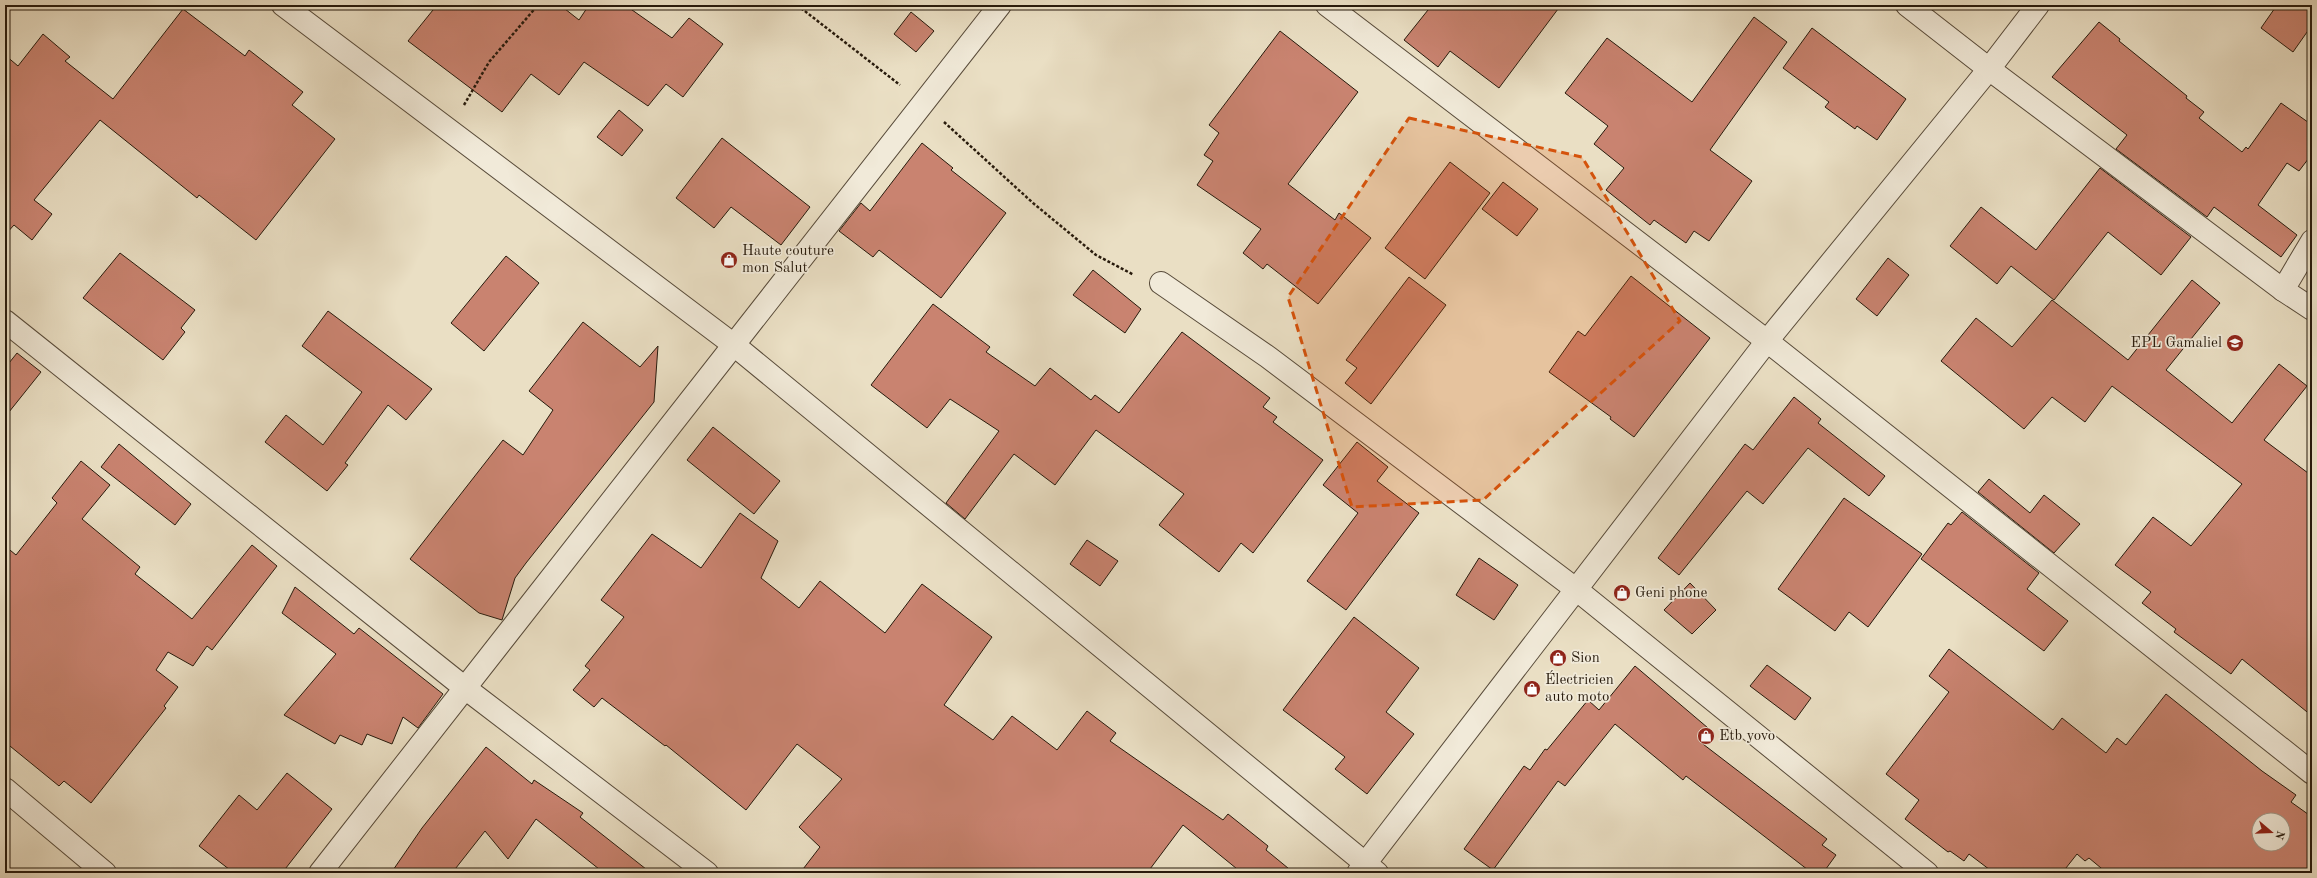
<svg xmlns="http://www.w3.org/2000/svg" width="2317" height="878" viewBox="0 0 2317 878" font-family="'Old Standard TT',serif">
	<style>
		.building { fill: #c98370; stroke: #271a0c; fill-rule: evenodd }
		.lines { fill: none; stroke-linecap: round; stroke-linejoin: round }
		.street-casing { stroke: #584b3a; stroke-width: 24 }
		.path { stroke: #271a0c; stroke-width: 2.5; stroke-dasharray: 3 2; stroke-linecap: butt }
		.street { stroke: #f1ead9; stroke-width: 22 }
		.marked { fill: #d5530c; fill-opacity: 0.2; stroke: #d5530c; stroke-width: 3; stroke-dasharray: 8 5; stroke-linejoin: round }
		.labels { text-anchor: middle; dominant-baseline: central; stroke-width: 3.5; stroke-linejoin: round; paint-order: stroke }
		.poi-label { font-size: 15px; fill: #271a0c; stroke: #f1ead9; text-anchor: start }
	</style>
	<rect width="100%" height="100%" fill="#eadfc4"/>
	<filter id="stains"><feTurbulence type="fractalNoise" baseFrequency=".005" numOctaves="4"/><feColorMatrix values="0 0 0 0 .2 0 0 0 0 .09 0 0 0 0 .02 0 0 0 .5 -.17"/></filter>
	<radialGradient id="worn" r=".72"><stop offset=".6" stop-color="#630" stop-opacity="0"/><stop offset="1" stop-color="#630" stop-opacity=".3"/></radialGradient>
	<g class="building">
		<polygon points="437,5 560,5 579,20 589,5 625,5 672,38 689,18 723,44 683,97 666,84 648,106 584,62 559,95 531,74 502,112 408,41"/>
		<polygon points="1432,5 1561,5 1499,88 1450,51 1438,67 1404,40"/>
		<polygon points="2277,5 2312,5 2312,25 2293,52 2261,28"/>
		<polygon points="183,9 245,56 249,50 303,92 292,105 335,139 256,240 199,195 197,198 100,120 34,200 52,214 32,240 14,225 5,235 5,55 18,66 43,34 70,57 65,61 113,99"/>
		<polygon points="911,12 934,31 916,52 894,34"/>
		<polygon points="1754,17 1787,42 1710,150 1752,181 1709,241 1694,231 1686,243 1654,220 1650,225 1606,190 1624,168 1594,144 1608,126 1565,93 1607,38 1692,102"/>
		<polygon points="2099,22 2120,39 2119,41 2187,96 2186,98 2204,112 2199,118 2242,152 2246,147 2248,149 2281,103 2312,125 2312,154 2299,171 2287,163 2258,205 2297,235 2281,257 2214,207 2207,217 2116,149 2127,135 2052,77"/>
		<polygon points="1812,28 1906,99 1877,140 1857,126 1855,129 1825,107 1829,102 1783,68"/>
		<polygon points="1280,31 1358,92 1288,184 1335,220 1339,213 1371,238 1318,304 1267,264 1263,269 1243,253 1261,229 1197,185 1213,161 1204,155 1219,133 1209,125"/>
		<polygon points="619,110 643,130 622,156 597,137"/>
		<polygon points="722,138 810,207 781,245 731,207 714,228 676,198"/>
		<polygon points="922,143 953,168 951,170 1006,213 941,298 879,250 873,257 839,231 861,203 870,211"/>
		<polygon points="1450,162 1490,193 1425,279 1385,248"/>
		<polygon points="2100,168 2191,237 2161,275 2108,232 2054,300 2011,266 1997,284 1950,246 1981,207 2036,250"/>
		<polygon points="1503,182 1538,209 1517,236 1482,209"/>
		<polygon points="120,253 195,310 181,328 185,332 163,360 83,298"/>
		<polygon points="506,256 539,283 484,351 451,323"/>
		<polygon points="1888,258 1909,275 1877,316 1856,299"/>
		<polygon points="1093,270 1141,309 1125,333 1073,295"/>
		<polygon points="1631,276 1710,338 1634,437 1610,419 1611,417 1549,372 1578,331 1585,336"/>
		<polygon points="1409,277 1446,305 1371,404 1345,383 1357,368 1346,360"/>
		<polygon points="2192,280 2220,303 2166,370 2232,423 2279,364 2307,386 2264,440 2312,476 2312,716 2242,659 2231,674 2174,632 2176,629 2142,603 2151,592 2115,565 2153,517 2191,546 2242,484 2112,386 2085,422 2052,397 2024,429 1941,361 1976,318 2012,347 2052,300 2128,360"/>
		<polygon points="933,304 990,347 986,352 1035,386 1050,368 1091,400 1095,395 1119,413 1182,332 1270,398 1263,407 1277,417 1273,422 1323,460 1253,553 1241,543 1219,572 1159,525 1184,494 1096,430 1055,485 1014,454 965,519 946,503 999,431 950,399 927,428 871,385"/>
		<polygon points="328,311 432,389 406,420 388,405 345,463 348,465 327,491 265,442 286,415 323,445 362,392 302,346"/>
		<polygon points="583,322 640,367 658,346 654,402 526,563 515,578 502,620 479,613 410,559 503,440 523,455 553,410 529,391"/>
		<polygon points="17,353 41,372 5,417 5,368"/>
		<polygon points="1794,397 1821,419 1818,423 1885,476 1869,496 1808,448 1763,504 1747,491 1679,575 1658,558 1745,444 1753,450"/>
		<polygon points="713,427 780,481 754,514 687,460"/>
		<polygon points="1357,442 1388,467 1377,481 1419,513 1346,610 1307,581 1358,513 1323,485"/>
		<polygon points="119,444 191,504 175,525 101,467"/>
		<polygon points="81,461 110,485 82,519 140,567 135,574 192,619 252,545 277,566 212,650 207,646 193,666 168,652 156,670 178,687 164,706 166,708 91,803 64,781 59,786 5,742 5,546 16,555 57,503 52,498"/>
		<polygon points="1989,479 2030,513 2044,495 2080,524 2054,553 1978,492"/>
		<polygon points="1844,498 1922,554 1868,627 1849,612 1835,631 1778,589"/>
		<polygon points="1962,512 2039,573 2027,589 2068,621 2044,651 1921,559 1948,523 1951,525"/>
		<polygon points="740,513 778,541 761,578 799,608 820,581 885,633 922,584 992,637 944,705 993,740 1012,716 1057,750 1087,711 1116,733 1110,741 1223,820 1228,814 1268,846 1266,850 1294,873 1242,873 1183,825 1147,873 800,873 820,847 799,827 842,779 797,744 746,810 666,745 665,746 602,698 594,707 573,690 590,670 585,666 624,617 601,600 652,534 701,568"/>
		<polygon points="1087,540 1118,561 1100,586 1070,564"/>
		<polygon points="1479,558 1518,585 1494,620 1456,595"/>
		<polygon points="1690,583 1716,610 1692,634 1664,610"/>
		<polygon points="295,587 354,634 359,628 443,694 418,728 403,717 392,744 367,734 362,745 340,735 335,744 284,715 336,654 282,613"/>
		<polygon points="1354,617 1419,668 1386,712 1414,734 1367,794 1335,769 1345,757 1283,710"/>
		<path d="M1949,649L2053,730L2062,718L2106,753L2117,738L2126,745L2166,694L2262,771L2296,795L2291,802L2312,817V873H2107L2089,858L2085,861L2077,854L2062,873H1994L1969,854L1964,861L1950,851L1948,852L1905,819L1919,800L1886,774L1949,692L1929,676ZM2259,820H2283V844H2259Z"/>
		<polygon points="1767,665 1811,698 1795,720 1750,686"/>
		<polygon points="1635,666 1708,728 1699,741 1827,839 1822,845 1836,855 1823,873 1812,873 1686,776 1683,780 1615,724 1565,786 1558,781 1493,870 1464,849 1524,766 1530,770 1545,749 1547,750 1588,700 1599,710"/>
		<polygon points="486,747 532,784 534,780 583,813 580,817 651,873 604,873 536,819 508,859 485,831 452,873 391,873 422,828"/>
		<polygon points="287,773 332,809 282,873 234,873 199,846 239,795 257,810"/>
	</g>
	<g class="lines">
		<g class="street-casing">
			<g id="street">
				<polyline points="283,5 734,345 1377,873"/>
				<polyline points="1327,5 1767,341 2312,773"/>
				<polyline points="1907,5 1989,69 2283,290 2312,309"/>
				<polyline points="1161,283 1268,357 1577,590 1927,873"/>
				<polyline points="2283,290 2312,241"/>
				<polyline points="5,321 465,688 707,873"/>
				<polyline points="5,789 105,873"/>
				<polyline points="320,873 1000,5"/>
				<polyline points="1358,873 1767,341 1989,69 2038,5"/>
			</g>
		</g>
		<g class="path">
			<polyline points="797,5 900,85"/>
			<polyline points="464,105 489,62 538,5"/>
			<polyline points="944,122 1033,203 1096,255 1134,275"/>
		</g>
		<use href="#street" class="street"/>
	</g>
	<path class="marked" d="M1409,118L1582,157L1680,321L1483,500L1352,507L1288,297Z"/>
	<defs>
		<g id="shop-disc" transform="scale(0.9)"><circle r="9.5" fill="#8f2418" stroke="#f1ead9"/><path d="M-5-2.5h2.3a2.7 3.5 0 0 1 5.4 0H5L5.5 6h-11ZM-1.5-2.5h3a1.5 2.3 0 0 0-3 0Z" fill="#fff"/></g>
		<g id="school-disc" transform="scale(0.9)"><circle r="9.5" fill="#8f2418" stroke="#f1ead9"/><path d="M0-5L7-2L0 1L-7-2ZM-4 1L0 2.5L4 1V4Q0 6-4 4Z" fill="#fff"/></g>
	</defs>
	<g fill-rule="evenodd">
		<use href="#shop-disc" x="729" y="260"/>
		<use href="#school-disc" x="2235" y="343"/>
		<use href="#shop-disc" x="1622" y="593"/>
		<use href="#shop-disc" x="1558" y="658"/>
		<use href="#shop-disc" x="1532" y="689"/>
		<use href="#shop-disc" x="1706" y="736"/>
	</g>
	<g class="labels">
		<g class="poi-label">
			<text x="742" y="251">Haute couture<tspan x="742" dy="17">mon Salut</tspan></text>
			<text x="2222" y="343" text-anchor="end">EPL Gamaliel</text>
			<text x="1635" y="593">Geni phone</text>
			<text x="1571" y="658">Sion</text>
			<text x="1545" y="680">Électricien<tspan x="1545" dy="17">auto moto</tspan></text>
			<text x="1719" y="736">Etb yovo</text>
		</g>
	</g>
	<rect width="2317" height="878" fill="none" stroke="#eadfc4" stroke-width="20"/>
	<rect x="6" y="6" width="2305" height="866" fill="none" stroke="#271a0c" stroke-width="2"/>
	<rect x="10" y="10" width="2297" height="858" fill="none" stroke="#271a0c"/>
	<g transform="translate(2271 832) rotate(109)"><circle r="19" fill="#f1ead9" stroke="#a09787"/>
	<path d="M0-3L7 15L0 10L-7 15Z" fill="#8f2418"/>
	<text y="-6" font-size="11" font-weight="bold" text-anchor="middle" fill="#271a0c">N</text>
	</g>
	<rect width="100%" height="100%" filter="url(#stains)"/>
	<rect width="100%" height="100%" fill="url(#worn)"/>
</svg>
